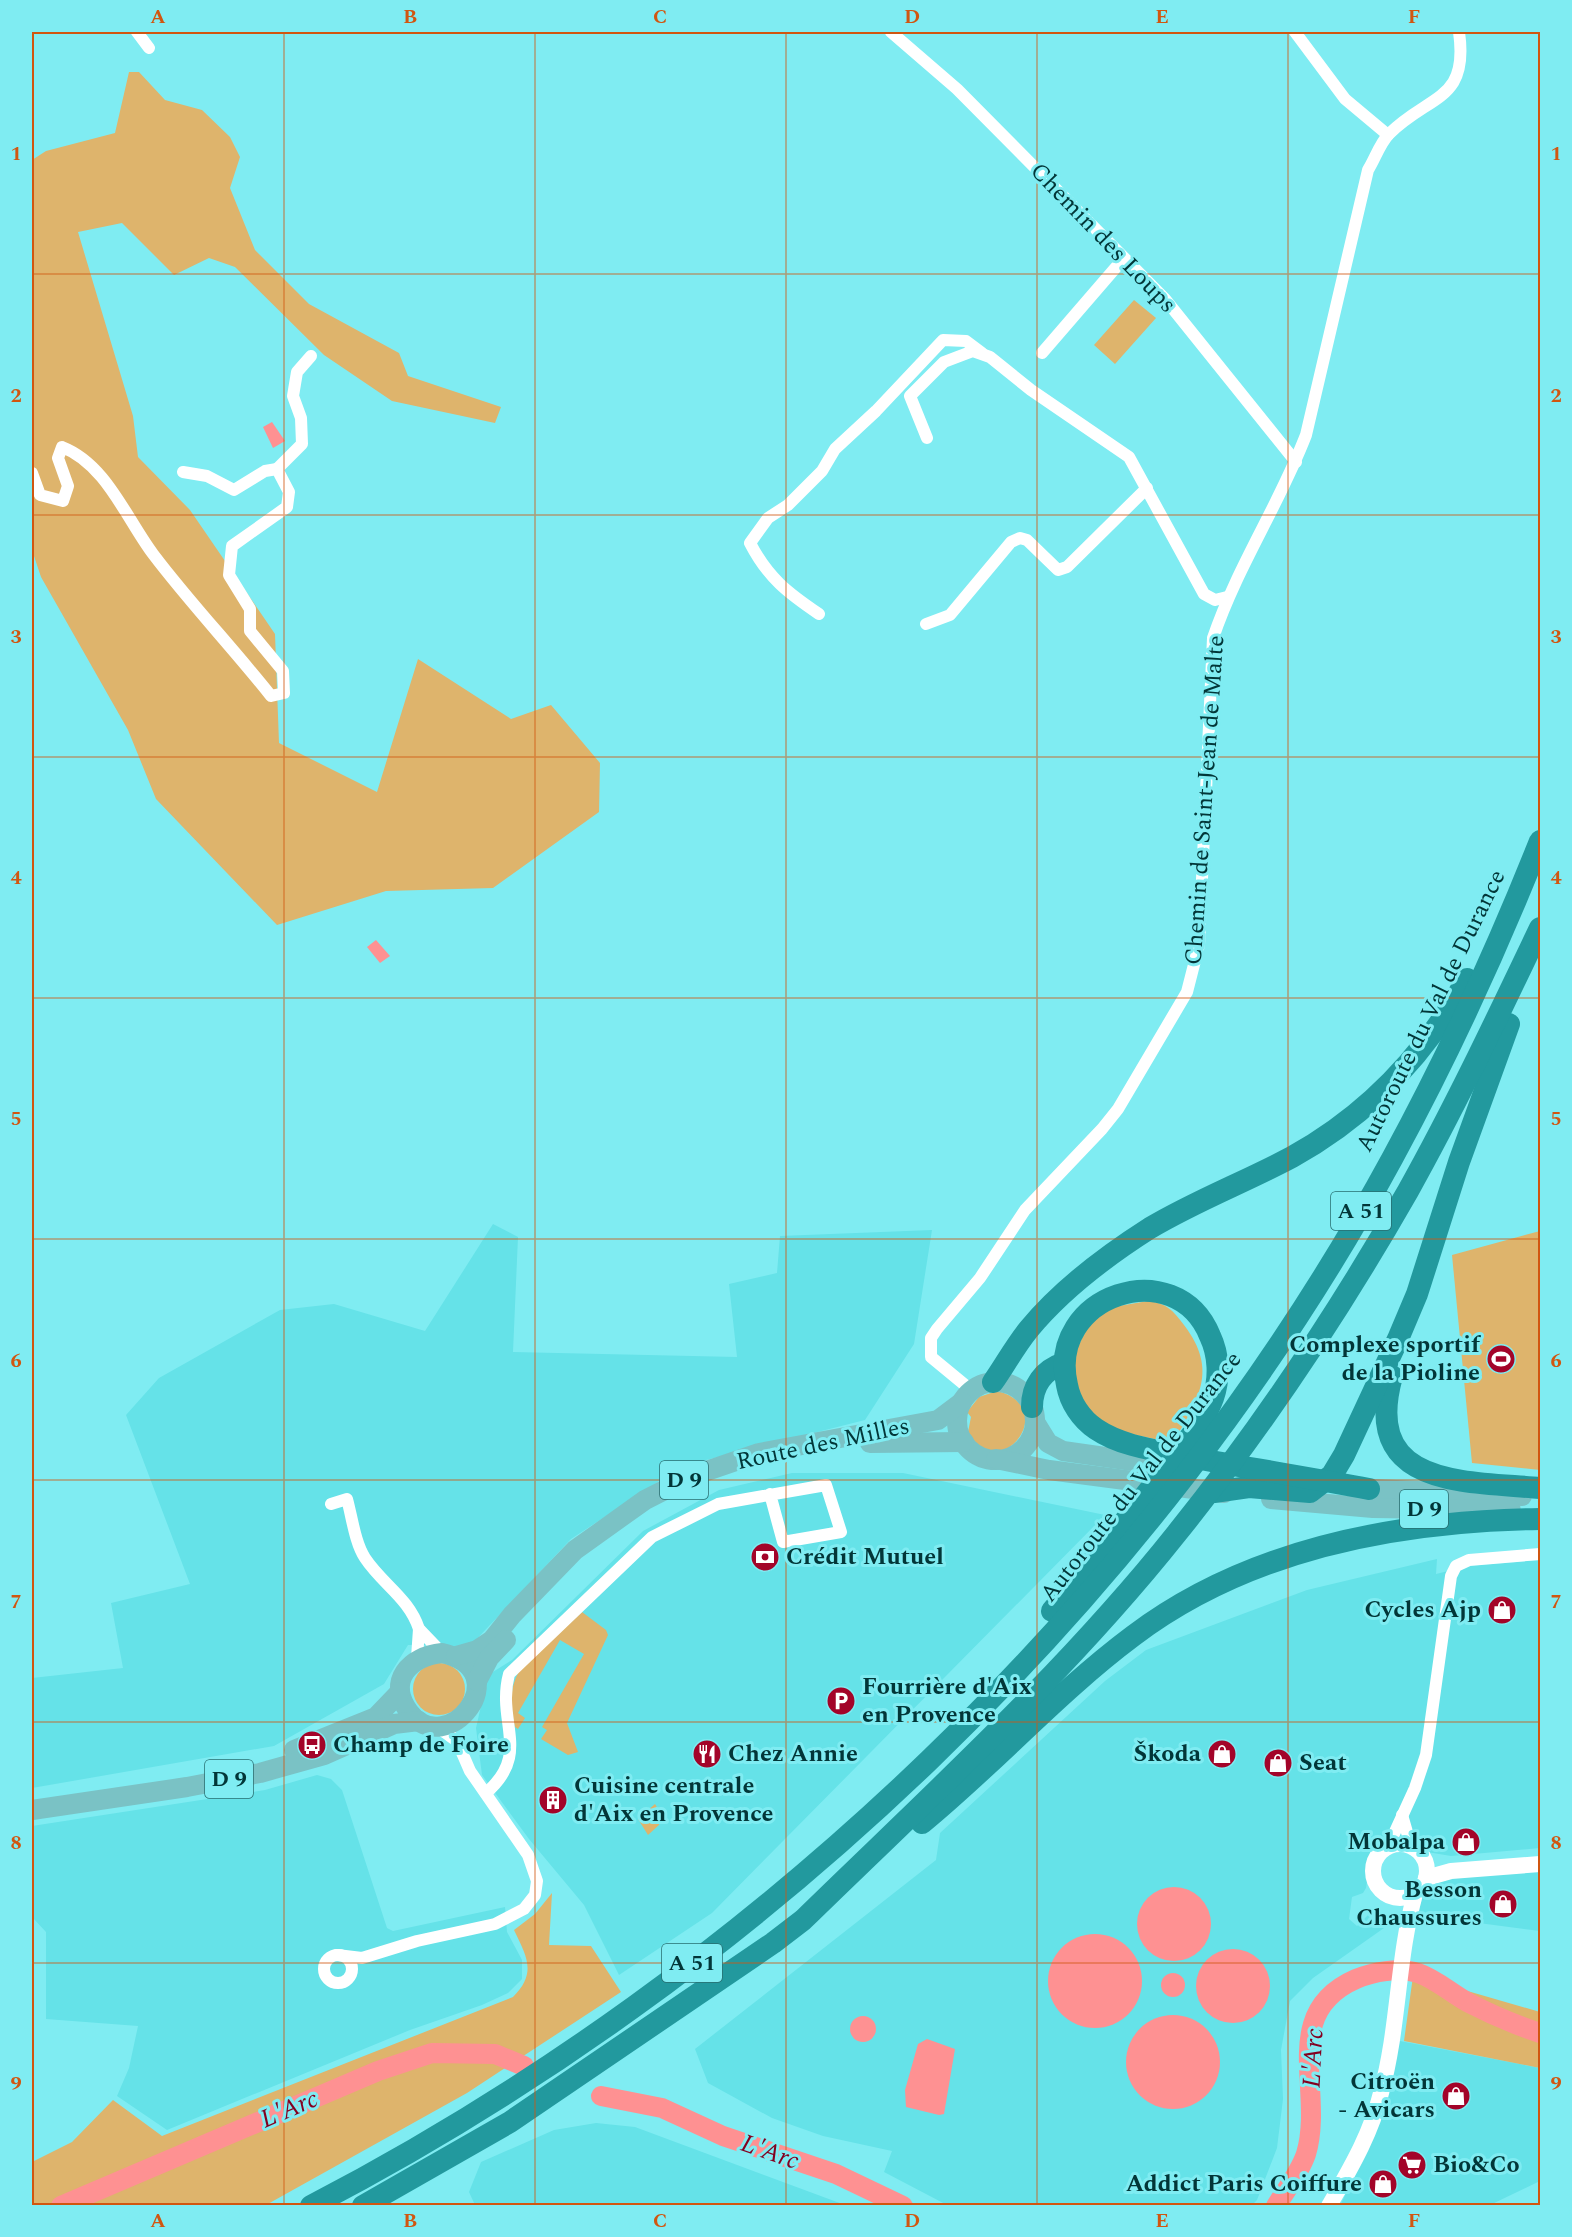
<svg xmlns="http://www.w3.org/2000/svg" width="1572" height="2237" viewBox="0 0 1572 2237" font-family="Spectral,serif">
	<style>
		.built { fill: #65e2e8 }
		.green { fill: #deb46c }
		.water { fill: #fe9192 }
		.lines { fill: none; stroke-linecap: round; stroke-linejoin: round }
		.river { stroke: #fe9192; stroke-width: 20 }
		.street { stroke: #fff; stroke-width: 12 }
		.secondary { stroke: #fff; stroke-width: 16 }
		.primary { stroke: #7ac2c5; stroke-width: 20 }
		.highway { stroke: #22999e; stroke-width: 22 }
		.grid { fill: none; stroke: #d15610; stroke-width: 1.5; stroke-opacity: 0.55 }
		.labels { text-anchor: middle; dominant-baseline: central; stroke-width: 6; stroke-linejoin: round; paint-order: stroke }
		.shield { fill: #7fecf2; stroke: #286d70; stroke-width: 1.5 }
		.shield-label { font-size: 22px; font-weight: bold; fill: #023638 }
		.street-label { font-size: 24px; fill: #023638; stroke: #7fecf2 }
		.poi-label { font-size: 24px; font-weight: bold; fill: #023638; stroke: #7fecf2; text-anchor: end }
		.water-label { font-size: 26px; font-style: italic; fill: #84001f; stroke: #7fecf2 }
		.neatline { fill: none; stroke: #d15610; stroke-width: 2 }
		.grid-label { font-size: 20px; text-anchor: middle; font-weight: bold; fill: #d15610 }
	</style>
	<rect width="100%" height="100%" fill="#7fecf2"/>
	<g class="built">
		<polygon points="493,1224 518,1237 513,1352 737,1357 729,1284 777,1273 780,1236 932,1230 914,1344 865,1420 682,1466 571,1539 472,1644 455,1648 441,1645 408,1645 384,1684 274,1746 32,1788 32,1678 123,1668 111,1603 190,1584 126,1415 159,1378 280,1310 334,1304 425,1331"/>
		<polygon points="792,1473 903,1473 1105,1515 712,1913 619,1975 584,1905 529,1839 482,1775 476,1728 488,1675 512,1660 643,1531 719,1490"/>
		<polygon points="1437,1559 1436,1574 1468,1566 1540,1560 1540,1848 1451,1856 1427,1852 1413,1840 1382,1840 1371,1853 1366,1888 1363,1893 1352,1897 1349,1919 1357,1926 1369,1914 1378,1912 1384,1928 1313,1978 1290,2001 1281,2050 1283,2099 1277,2148 1257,2200 1252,2205 947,2205 884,2172 892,2151 823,2136 772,2118 708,2083 695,2049 936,1860 940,1833 1105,1681 1146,1650 1307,1590"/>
		<polygon points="317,1775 331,1779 342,1790 387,1928 393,1931 505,1907 507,1932 522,1960 522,1979 508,1993 482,2005 410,2030 167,2130 117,2096 129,2068 138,2026 46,2019 46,1932 32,1917 32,1826 265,1790"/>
		<polygon points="1540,1870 1540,1931 1418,1915 1422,1894 1438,1883 1459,1876"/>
		<polygon points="1400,2041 1540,2068 1540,2181 1490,2205 1340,2206 1381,2118"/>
		<polygon points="596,2123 635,2127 845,2205 475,2205 469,2192 481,2162 554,2130"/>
	</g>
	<g class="green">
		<polygon points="129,72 139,72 165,100 202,110 230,137 240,157 230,188 255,250 309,304 399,353 408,376 501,407 495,423 392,401 324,355 235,267 209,258 174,275 122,223 78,232 133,416 138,457 190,510 275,634 279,743 377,792 418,659 511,719 551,705 600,763 599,812 493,888 386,891 277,925 156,799 128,730 41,577 32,550 32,160 46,151 115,133"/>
		<polygon points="1134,300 1156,318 1115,364 1094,345"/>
		<polygon points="1540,1231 1540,1470 1472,1463 1452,1255"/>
		<path d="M1148,1301C1166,1303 1173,1310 1184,1325C1219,1371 1198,1399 1173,1443L1108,1429L1084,1406L1077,1387L1074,1354L1090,1323L1113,1307Z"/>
		<path d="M997,1391C1062,1407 999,1488 968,1432L971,1417L967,1412L979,1397Z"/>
		<path d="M582,1612L606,1630L608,1635L567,1723L578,1752L568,1755L541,1739L547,1730L542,1727L584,1654L560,1640L518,1713L525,1718L518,1729L515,1727C510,1708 509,1687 520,1670Z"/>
		<circle cx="439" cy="1689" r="26"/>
		<polygon points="655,1804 661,1814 659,1825 648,1835 638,1819"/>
		<path d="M552,1893L549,1945L591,1946L621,1992L467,2093L266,2205H32V2162L72,2142L113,2100L162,2136L513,1997C537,1973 527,1957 514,1930L535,1914Z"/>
		<polygon points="1414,1969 1464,1990 1540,2012 1540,2068 1404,2041"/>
	</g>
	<g class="water">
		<polygon points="272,422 285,441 273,448 263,427"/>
		<polygon points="376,940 390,956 380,963 367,947"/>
		<circle cx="1174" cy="1924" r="37"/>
		<circle cx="1095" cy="1981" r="47"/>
		<circle cx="1233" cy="1986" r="37"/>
		<circle cx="1173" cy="1985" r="12"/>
		<circle cx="1173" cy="2062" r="47"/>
		<circle cx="863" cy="2029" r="13"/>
		<polygon points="927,2039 955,2049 944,2114 939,2115 906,2107 905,2090 918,2044"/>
	</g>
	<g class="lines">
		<g class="river">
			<polyline points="601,2096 662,2108 723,2136 836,2174 903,2206"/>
			<polyline points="61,2206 378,2071 432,2053 495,2054 524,2066"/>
			<path d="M1276,2206C1286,2190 1300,2172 1306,2154C1325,2091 1278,2013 1356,1979C1373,1972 1398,1967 1418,1973C1436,1979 1452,1994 1469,2003C1492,2015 1516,2025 1540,2033"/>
		</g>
		<g class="street">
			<polyline points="137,32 149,48"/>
			<polyline points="891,32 957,89 1165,299 1296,462"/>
			<polyline points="1295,32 1345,99 1388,135"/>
			<polyline points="1042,353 1124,258"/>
			<polyline points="927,438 910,396 944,362 973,351 990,357 1031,390 1129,457 1204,594 1215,600 1227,597"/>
			<polyline points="277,469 302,444 301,418 293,396 297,372 311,356"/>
			<path d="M32,473L40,495L63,501L68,486L58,458L62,447C106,464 126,518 153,554C190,603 233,648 271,696L284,693L283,671L250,631V609L229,575L232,546L287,507L289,492L277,469L265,471L234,490L207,476L183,472"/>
			<path d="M819,614C788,593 768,578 750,543L768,518L788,505L822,471L835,449L876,411L943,340L966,341L982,353"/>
			<polyline points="926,624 950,615 1011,542 1020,538 1027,540 1058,570 1067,567 1147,488"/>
			<path d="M971,1390L931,1357V1338L937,1329L980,1278L1025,1210L1102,1129L1118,1109L1187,992L1199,945L1213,638C1237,567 1279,505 1306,435L1368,170C1375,159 1380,143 1389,134C1429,94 1469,102 1459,32"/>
			<path d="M331,1504L347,1499C352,1517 355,1543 365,1558C382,1584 409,1598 419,1629"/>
			<polyline points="417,1658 419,1629 442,1653"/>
			<path d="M486,1793C532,1753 496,1723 509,1674L652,1537L718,1504L826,1485L841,1532L783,1542L770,1494"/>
			<polyline points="1402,1815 1411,1846"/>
			<polyline points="1388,1847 1415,1788 1426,1755 1451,1576 1456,1566 1469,1560 1540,1554"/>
			<polyline points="337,1955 362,1958 417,1941 495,1924 524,1909 535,1895 537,1881 528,1855 470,1771 457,1741 436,1726"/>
			<circle cx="338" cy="1969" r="14"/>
		</g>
		<g class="secondary">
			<circle cx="1400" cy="1871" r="27"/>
			<polyline points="1426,1878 1451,1871 1540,1864"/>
			<path d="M1329,2206C1350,2169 1371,2134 1381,2093C1399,2028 1397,1959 1415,1894"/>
		</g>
		<g class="primary">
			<circle cx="996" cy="1421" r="39"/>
			<polyline points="1035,1422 1048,1443 1063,1451 1182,1468"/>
			<polyline points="870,1443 964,1442"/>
			<polyline points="996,1459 1049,1470 1224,1493"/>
			<polyline points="1354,1488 1522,1496"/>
			<polyline points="1271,1499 1373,1508 1511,1510"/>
			<path d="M442,1653C521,1671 446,1762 409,1712C386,1681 410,1656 442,1653Z"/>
			<polyline points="456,1656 477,1650 492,1640 512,1615 575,1550 645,1500 692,1476 759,1453 938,1420 962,1402"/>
			<polyline points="477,1681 489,1658 506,1640"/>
			<polyline points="294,1750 376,1717 400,1692"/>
			<polyline points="32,1810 187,1787 260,1773 324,1755 394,1724 419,1721"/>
		</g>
		<g class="highway">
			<path d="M1392,1376C1361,1488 1465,1481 1540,1488"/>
			<path d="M993,1382C1005,1365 1015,1346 1029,1329C1062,1289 1106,1256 1150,1228C1195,1201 1245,1182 1292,1157C1368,1115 1425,1055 1467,979"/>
			<path d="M1032,1407C1032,1386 1043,1370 1064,1363"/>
			<polyline points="1214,1492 1249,1487 1310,1492 1332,1475 1344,1455 1398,1339 1417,1294 1459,1162 1509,1024"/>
			<path d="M1052,1611C1091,1563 1131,1515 1168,1466C1183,1445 1204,1423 1213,1398C1220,1378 1219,1355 1210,1336C1176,1252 1046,1295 1067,1385C1070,1402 1081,1419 1096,1429C1124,1448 1163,1451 1195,1458C1253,1469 1311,1478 1369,1489"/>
			<path d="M922,1823C995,1763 1058,1692 1133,1636C1248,1549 1399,1521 1540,1519"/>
			<path d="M311,2206C756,1975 1154,1598 1393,1157C1449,1054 1497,949 1540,841"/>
			<path d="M363,2206L510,2122L773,1943L803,1920C931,1795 1065,1674 1177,1533C1263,1426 1340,1310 1408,1191C1456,1105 1498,1016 1540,928"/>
		</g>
	</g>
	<path class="grid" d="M284,32V2206M535,32V2206M786,32V2206M1037,32V2206M1288,32V2206M32,274H1540M32,515H1540M32,757H1540M32,998H1540M32,1239H1540M32,1480H1540M32,1722H1540M32,1963H1540"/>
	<defs>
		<g id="stadium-disc" transform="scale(1.5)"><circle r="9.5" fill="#a30429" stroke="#7fecf2"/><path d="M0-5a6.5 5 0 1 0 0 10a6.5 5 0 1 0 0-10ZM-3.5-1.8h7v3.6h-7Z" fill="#fff"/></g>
		<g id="bank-disc" transform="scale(1.5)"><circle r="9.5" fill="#a30429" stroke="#7fecf2"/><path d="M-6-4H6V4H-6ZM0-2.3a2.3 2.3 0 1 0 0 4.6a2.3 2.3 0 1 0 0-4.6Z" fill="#fff"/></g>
		<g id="shop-disc" transform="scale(1.5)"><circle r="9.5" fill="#a30429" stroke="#7fecf2"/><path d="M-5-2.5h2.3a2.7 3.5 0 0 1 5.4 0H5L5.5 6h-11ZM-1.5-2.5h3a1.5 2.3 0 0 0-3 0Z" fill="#fff"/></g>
		<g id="parking-disc" transform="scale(1.5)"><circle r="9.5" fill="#a30429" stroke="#7fecf2"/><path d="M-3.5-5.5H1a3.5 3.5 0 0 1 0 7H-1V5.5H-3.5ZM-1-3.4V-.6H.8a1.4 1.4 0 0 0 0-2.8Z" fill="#fff"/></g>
		<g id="bus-disc" transform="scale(1.5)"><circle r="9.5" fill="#a30429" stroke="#7fecf2"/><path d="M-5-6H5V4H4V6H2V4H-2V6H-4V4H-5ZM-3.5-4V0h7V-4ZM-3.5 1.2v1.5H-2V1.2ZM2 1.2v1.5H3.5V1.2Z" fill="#fff"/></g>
		<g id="restaurant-disc" transform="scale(1.5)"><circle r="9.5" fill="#a30429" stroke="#7fecf2"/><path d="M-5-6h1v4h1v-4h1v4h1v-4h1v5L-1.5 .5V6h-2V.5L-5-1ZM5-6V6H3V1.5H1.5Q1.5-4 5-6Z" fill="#fff"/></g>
		<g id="building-disc" transform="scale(1.5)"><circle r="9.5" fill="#a30429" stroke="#7fecf2"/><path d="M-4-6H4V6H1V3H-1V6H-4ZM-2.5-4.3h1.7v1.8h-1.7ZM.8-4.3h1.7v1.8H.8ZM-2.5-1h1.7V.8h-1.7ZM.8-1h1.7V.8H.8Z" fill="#fff"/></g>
		<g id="supermarket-disc" transform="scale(1.5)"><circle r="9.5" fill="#a30429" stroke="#7fecf2"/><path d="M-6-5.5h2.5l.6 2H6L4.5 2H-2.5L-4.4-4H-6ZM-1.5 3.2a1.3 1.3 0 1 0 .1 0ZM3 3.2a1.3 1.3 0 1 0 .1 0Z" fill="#fff"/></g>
	</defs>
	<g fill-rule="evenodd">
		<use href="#stadium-disc" x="1501" y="1359"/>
		<use href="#bank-disc" x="765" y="1557"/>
		<use href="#shop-disc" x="1502" y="1610"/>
		<use href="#parking-disc" x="841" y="1701"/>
		<use href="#bus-disc" x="312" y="1745"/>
		<use href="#restaurant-disc" x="707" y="1754"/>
		<use href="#shop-disc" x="1222" y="1754"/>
		<use href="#shop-disc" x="1278" y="1763"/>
		<use href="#building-disc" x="553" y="1800"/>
		<use href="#shop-disc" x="1466" y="1842"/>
		<use href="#shop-disc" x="1503" y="1904"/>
		<use href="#shop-disc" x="1456" y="2096"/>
		<use href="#supermarket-disc" x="1412" y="2165"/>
		<use href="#shop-disc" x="1383" y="2184"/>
	</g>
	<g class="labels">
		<g class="shield">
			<rect x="1331" y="1192" width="60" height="38" rx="4.5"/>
			<rect x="660" y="1461" width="48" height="38" rx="4.5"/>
			<rect x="1400" y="1490" width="48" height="38" rx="4.5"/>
			<rect x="205" y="1760" width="48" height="38" rx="4.5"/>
			<rect x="662" y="1944" width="60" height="38" rx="4.5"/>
		</g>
		<g class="shield-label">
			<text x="1361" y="1211">A 51</text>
			<text x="684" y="1480">D 9</text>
			<text x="1424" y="1509">D 9</text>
			<text x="229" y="1779">D 9</text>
			<text x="692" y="1963">A 51</text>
		</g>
		<g class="street-label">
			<text transform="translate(1103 238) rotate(46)">Chemin des Loups</text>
			<text transform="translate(1205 800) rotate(-86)">Chemin de Saint-Jean de Malte</text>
			<text transform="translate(1431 1011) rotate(-64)">Autoroute du Val de Durance</text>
			<text transform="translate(823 1444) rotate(-12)">Route des Milles</text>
			<text transform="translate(1141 1477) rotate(-52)">Autoroute du Val de Durance</text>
		</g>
		<g class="poi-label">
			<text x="1480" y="1345">Complexe sportif<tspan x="1480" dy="28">de la Pioline</tspan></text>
			<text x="786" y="1557" text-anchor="start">Crédit Mutuel</text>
			<text x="1481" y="1610">Cycles Ajp</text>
			<text x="862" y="1687" text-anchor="start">Fourrière d'Aix<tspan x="862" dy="28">en Provence</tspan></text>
			<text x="333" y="1745" text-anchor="start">Champ de Foire</text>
			<text x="728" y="1754" text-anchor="start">Chez Annie</text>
			<text x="1201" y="1754">Škoda</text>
			<text x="1299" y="1763" text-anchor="start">Seat</text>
			<text x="574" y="1786" text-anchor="start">Cuisine centrale<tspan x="574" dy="28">d'Aix en Provence</tspan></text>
			<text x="1445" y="1842">Mobalpa</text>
			<text x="1482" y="1890">Besson<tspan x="1482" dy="28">Chaussures</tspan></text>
			<text x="1435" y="2082">Citroën<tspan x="1435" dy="28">- Avicars</tspan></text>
			<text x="1433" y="2165" text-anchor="start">Bio&amp;Co</text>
			<text x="1362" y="2184">Addict Paris Coiffure</text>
		</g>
		<g class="water-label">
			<text transform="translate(1313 2058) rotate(-87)">L'Arc</text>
			<text transform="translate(289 2109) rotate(-23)">L'Arc</text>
			<text transform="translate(770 2152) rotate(19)">L'Arc</text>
		</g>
	</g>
	<rect width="1572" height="2237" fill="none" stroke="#7fecf2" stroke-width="66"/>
	<rect x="33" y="33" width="1506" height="2171" class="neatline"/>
	<g class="grid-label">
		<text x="158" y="23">A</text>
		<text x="410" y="23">B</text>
		<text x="660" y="23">C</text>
		<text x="912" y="23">D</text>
		<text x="1162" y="23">E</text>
		<text x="1414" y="23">F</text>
		<text x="16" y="160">1</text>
		<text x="1556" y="160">1</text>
		<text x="16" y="402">2</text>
		<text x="1556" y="402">2</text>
		<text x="16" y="643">3</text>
		<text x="1556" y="643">3</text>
		<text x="16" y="884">4</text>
		<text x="1556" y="884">4</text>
		<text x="16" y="1125">5</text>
		<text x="1556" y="1125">5</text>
		<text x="16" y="1367">6</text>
		<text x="1556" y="1367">6</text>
		<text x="16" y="1608">7</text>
		<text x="1556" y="1608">7</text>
		<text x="16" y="1849">8</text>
		<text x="1556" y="1849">8</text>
		<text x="16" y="2090">9</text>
		<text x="1556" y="2090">9</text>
		<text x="158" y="2227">A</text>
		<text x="410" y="2227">B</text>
		<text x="660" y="2227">C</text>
		<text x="912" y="2227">D</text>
		<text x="1162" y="2227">E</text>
		<text x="1414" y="2227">F</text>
	</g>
</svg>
